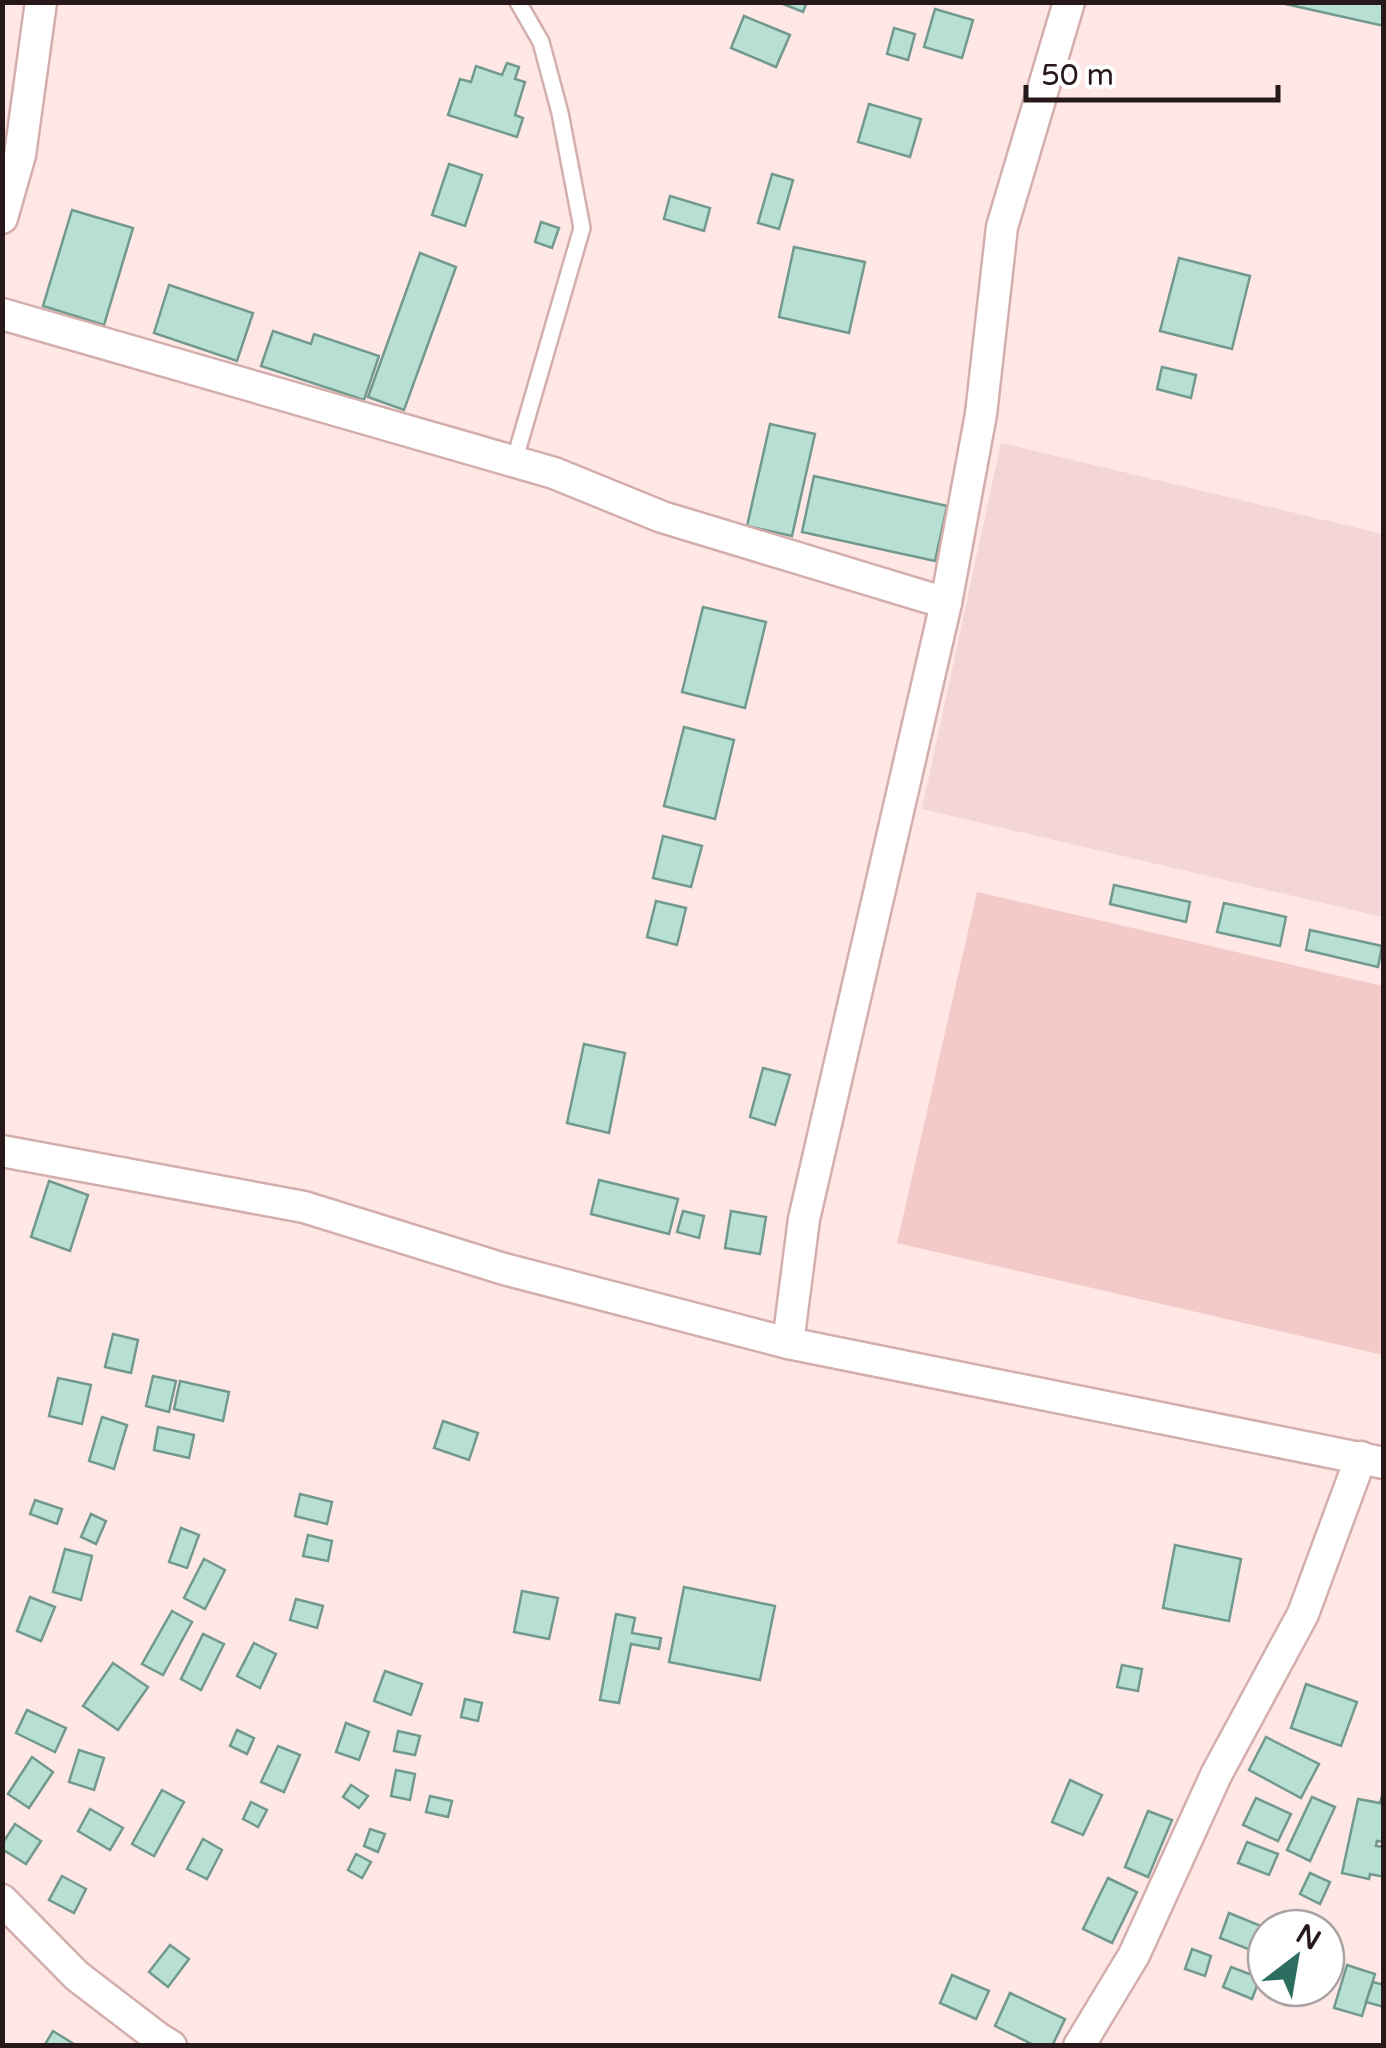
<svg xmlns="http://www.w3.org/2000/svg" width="1386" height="2048" font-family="'Varela Round',sans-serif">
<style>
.built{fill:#f3d6d5}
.garden{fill:#f4cac9}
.building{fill:#b7dfd4;stroke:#72998e;stroke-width:2.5}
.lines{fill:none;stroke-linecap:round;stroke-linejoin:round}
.lane-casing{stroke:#d4aeac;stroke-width:20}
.street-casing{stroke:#d4aeac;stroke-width:35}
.lane{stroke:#fff;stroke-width:15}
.street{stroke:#fff;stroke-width:30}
</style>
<rect width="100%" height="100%" fill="#ffe7e6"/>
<path class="built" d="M1001,443L1383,534V917L922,809Z"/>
<path class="garden" d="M977,892L1383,986V1355L897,1243Z"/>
<g class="building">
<path d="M778,2H807L803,12Z"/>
<path d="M1384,2V26L1281,3L1282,2Z"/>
<path d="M935,9L973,20L962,58L924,47Z"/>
<path d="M744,16L790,35L776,67L731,48Z"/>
<path d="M894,28L915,34L908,60L887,54Z"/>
<path d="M507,63L519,67L515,79L525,82L515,115L523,118L517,137L448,115L460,79L471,82L476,66L502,75Z"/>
<path d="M869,104L921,119L910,157L858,142Z"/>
<path d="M449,164L482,175L465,226L432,215Z"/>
<path d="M772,174L793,180L779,229L758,223Z"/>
<path d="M670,196L710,208L704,231L664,219Z"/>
<path d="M72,210L133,228L104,325L43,306Z"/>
<path d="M541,222L559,228L552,248L535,242Z"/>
<path d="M794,247L865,262L849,333L779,317Z"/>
<path d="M420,253L456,267L404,410L368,397Z"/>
<path d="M1179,258L1250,276L1232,349L1160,331Z"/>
<path d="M169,285L253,313L237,361L154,333Z"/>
<path d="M273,331L311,344L314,334L379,356L364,400L261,366Z"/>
<path d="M1162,367L1196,375L1191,398L1157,389Z"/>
<path d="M770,424L815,434L792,536L747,526Z"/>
<path d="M814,476L947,506L935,561L802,532Z"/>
<path d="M703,607L766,622L745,708L682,692Z"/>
<path d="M684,727L734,740L715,819L664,806Z"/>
<path d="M663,836L702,846L691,887L653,878Z"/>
<path d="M1114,885L1190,902L1186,922L1110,904Z"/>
<path d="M656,901L686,908L677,945L647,937Z"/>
<path d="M1224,903L1286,917L1280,946L1217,932Z"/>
<path d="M1310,930L1382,946L1378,967L1306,950Z"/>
<path d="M584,1044L625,1053L609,1133L567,1123Z"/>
<path d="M763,1068L790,1075L775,1125L750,1117Z"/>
<path d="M599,1180L678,1199L669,1234L591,1214Z"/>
<path d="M49,1181L88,1195L70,1251L31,1237Z"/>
<path d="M683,1211L704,1216L699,1238L677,1232Z"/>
<path d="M731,1211L766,1217L760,1254L725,1248Z"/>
<path d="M113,1334L138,1340L131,1373L105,1367Z"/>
<path d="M153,1376L176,1381L169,1412L146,1406Z"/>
<path d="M58,1378L91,1385L82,1424L49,1416Z"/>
<path d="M180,1381L229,1392L223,1421L174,1409Z"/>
<path d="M102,1417L127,1425L114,1469L89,1461Z"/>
<path d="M443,1421L478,1433L469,1460L434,1448Z"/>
<path d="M158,1427L194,1435L189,1458L154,1450Z"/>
<path d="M300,1494L332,1502L327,1524L295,1516Z"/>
<path d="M35,1500L62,1509L57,1524L30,1514Z"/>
<path d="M91,1514L106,1521L96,1544L81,1537Z"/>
<path d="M181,1528L199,1535L187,1568L169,1562Z"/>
<path d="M308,1535L332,1541L328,1561L303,1556Z"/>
<path d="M1175,1545L1241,1559L1229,1621L1163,1608Z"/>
<path d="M65,1549L92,1556L81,1600L53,1592Z"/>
<path d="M204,1559L225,1570L205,1609L184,1598Z"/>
<path d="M684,1587L775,1606L760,1680L669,1662Z"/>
<path d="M522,1591L558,1598L549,1639L514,1632Z"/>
<path d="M30,1597L55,1607L41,1641L17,1631Z"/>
<path d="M296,1599L323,1606L317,1628L290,1620Z"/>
<path d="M172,1611L192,1622L163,1675L142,1664Z"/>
<path d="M616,1614L635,1618L632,1633L661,1638L659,1649L631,1644L619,1703L600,1700Z"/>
<path d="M203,1634L224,1644L201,1690L181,1679Z"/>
<path d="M254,1643L276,1654L260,1688L237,1676Z"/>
<path d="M113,1663L148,1687L118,1730L83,1706Z"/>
<path d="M1122,1665L1142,1669L1138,1691L1117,1687Z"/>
<path d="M385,1671L422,1684L411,1715L374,1701Z"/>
<path d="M1306,1684L1357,1702L1341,1746L1291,1728Z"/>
<path d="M465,1699L482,1703L478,1721L461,1717Z"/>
<path d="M27,1710L66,1728L55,1752L16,1733Z"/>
<path d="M346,1723L369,1732L359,1760L336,1752Z"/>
<path d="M237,1730L254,1738L247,1754L230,1746Z"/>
<path d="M398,1731L420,1736L415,1755L394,1751Z"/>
<path d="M1266,1737L1319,1764L1301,1798L1249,1770Z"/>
<path d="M278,1746L300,1755L284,1792L261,1782Z"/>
<path d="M79,1750L104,1758L94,1790L69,1782Z"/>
<path d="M32,1757L53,1772L29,1808L8,1794Z"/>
<path d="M396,1770L415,1774L410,1800L391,1796Z"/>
<path d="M1070,1780L1102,1795L1083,1835L1052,1822Z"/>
<path d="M351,1785L368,1796L359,1808L343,1797Z"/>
<path d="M1384,1788V1842L1377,1841L1376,1846L1384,1847V1877L1370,1874L1369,1879L1342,1873L1358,1799L1380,1803Z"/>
<path d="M162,1790L184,1802L154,1856L132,1844Z"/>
<path d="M430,1796L452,1801L448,1817L426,1812Z"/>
<path d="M1312,1797L1335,1807L1310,1861L1287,1850Z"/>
<path d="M1256,1798L1291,1814L1278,1841L1243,1825Z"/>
<path d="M251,1802L267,1810L258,1827L243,1819Z"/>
<path d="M90,1809L123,1828L110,1850L78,1831Z"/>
<path d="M1148,1811L1172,1820L1148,1877L1125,1867Z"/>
<path d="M15,1824L41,1841L26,1864L2,1849V1844Z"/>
<path d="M370,1829L385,1834L378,1852L364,1846Z"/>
<path d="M203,1839L222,1850L207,1879L187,1869Z"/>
<path d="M1247,1842L1278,1854L1269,1875L1238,1863Z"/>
<path d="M356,1854L371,1862L362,1878L348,1870Z"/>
<path d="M1310,1873L1330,1882L1320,1904L1300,1894Z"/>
<path d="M62,1876L86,1889L74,1913L49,1900Z"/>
<path d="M1108,1878L1137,1892L1112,1943L1083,1929Z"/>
<path d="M1229,1913L1266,1928V1956L1220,1938Z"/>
<path d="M170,1945L189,1959L168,1987L149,1972Z"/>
<path d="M1192,1949L1211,1956L1205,1976L1185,1969Z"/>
<path d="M1347,1965L1375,1974L1362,2016L1334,2008Z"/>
<path d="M1231,1967L1260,1978L1252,1999L1223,1987Z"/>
<path d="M952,1975L989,1991L976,2019L940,2003Z"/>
<path d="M1373,1982L1384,1985V2007L1366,2002Z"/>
<path d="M1010,1993L1065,2019L1052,2046H1036L995,2026Z"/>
<path d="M53,2031L77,2046H44Z"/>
</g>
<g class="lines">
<defs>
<path id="lane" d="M514,462L582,228L560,113L541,42L518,2"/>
<g id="street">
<path d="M2,218L20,155L41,2"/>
<path d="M2,314L554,473L662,517L946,603"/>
<path d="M2,1151L304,1207L504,1269L788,1343L1384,1463"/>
<path d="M788,1343L804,1219L946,603L981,414L1002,227L1069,2"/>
<path d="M2,1900L77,1976L158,2038L171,2046"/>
<path d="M1079,2046L1134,1955L1216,1775L1303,1614L1361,1457"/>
</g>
</defs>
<use href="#lane" class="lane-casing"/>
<use href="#street" class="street-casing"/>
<use href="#lane" class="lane"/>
<use href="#street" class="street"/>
</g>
<rect width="1386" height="2048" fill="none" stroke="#271919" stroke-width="10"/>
<g transform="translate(1296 1958) rotate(31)"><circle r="48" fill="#ffffff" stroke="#a9a3a3" stroke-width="2.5"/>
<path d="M0-8L18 38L0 25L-18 38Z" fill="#2c6f61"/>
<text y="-15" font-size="28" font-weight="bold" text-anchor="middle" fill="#271919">N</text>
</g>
<path d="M1026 85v15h252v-15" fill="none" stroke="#271919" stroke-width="5"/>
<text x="1041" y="85" font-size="30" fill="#271919" stroke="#ffffff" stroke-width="8" paint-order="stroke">50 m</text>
</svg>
